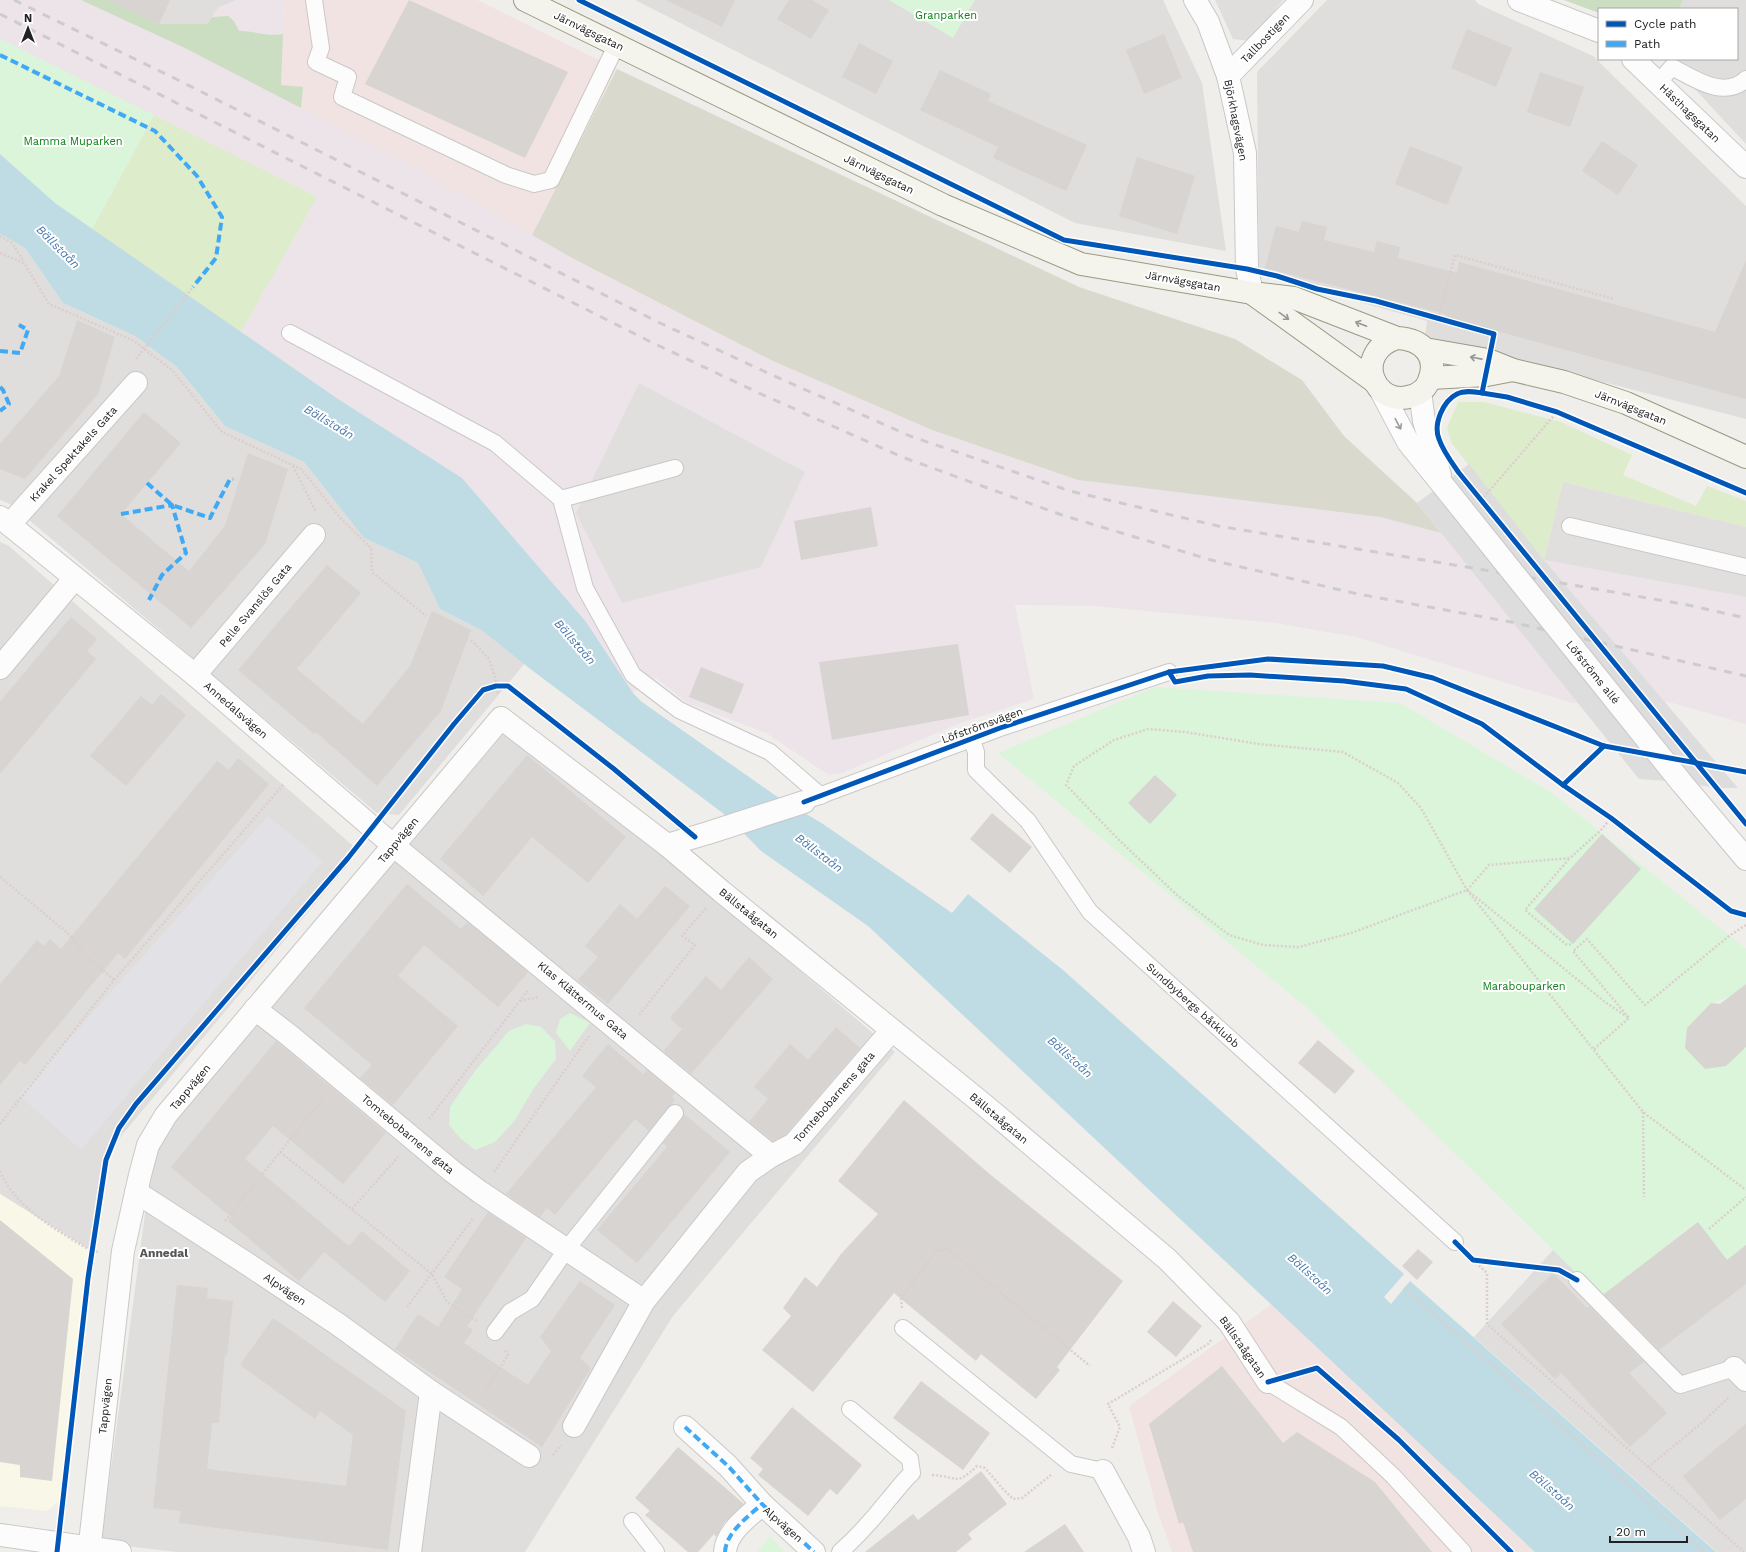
<svg xmlns="http://www.w3.org/2000/svg" width="1746" height="1552" font-family="'Work Sans',sans-serif">
<style>
.residential{fill:#dfdedc}
.commercial{fill:#f1e3e1}
.industrial{fill:#ede4e9}
.education{fill:#f8f7e8}
.construction{fill:#d9d9cd}
.grass{fill:#ddeccb}
.forest{fill:#cbdec1}
.park{fill:#daf5da}
.parking{fill:#e0dfde}
.plaza{fill:#e2e1e5}
.water{fill:#bfdbe3}
.pier{fill:#dedddd}
.building{fill:#d7d4d2}
.lines{fill:none;stroke-linecap:round;stroke-linejoin:round}
.lane-casing{stroke:#c9c8c7;stroke-width:18}
.street-casing{stroke:#c9c8c7;stroke-width:24}
.secondary-casing{stroke:#999a82;stroke-width:24}
.path{stroke:#dccecd;stroke-width:2.5;stroke-dasharray:2 2;stroke-linecap:butt}
.lane{stroke:#fdfcfc;stroke-width:16}
.street{stroke:#fdfcfc;stroke-width:22}
.secondary{stroke:#f4f4ed;stroke-width:22}
.rail{stroke:#ccc;stroke-width:3;stroke-dasharray:8 8;stroke-linecap:butt}
.street-bridge-casing{stroke:#c9c8c7;stroke-width:24;stroke-linecap:butt}
.street-bridge{stroke:#fdfcfc;stroke-width:22}
.quiet{stroke:#3fa9f5;stroke-width:4;stroke-dasharray:8 4;stroke-linecap:butt}
.cycleway-casing{stroke:#fff;stroke-width:8}
.cycleway{stroke:#0057b8;stroke-width:5}
.oneway{stroke:#969692}
.oneway2{stroke:#9a9a9a}
.labels{text-anchor:middle;stroke-width:4;stroke-linejoin:round;paint-order:stroke}
.park-label{font-size:11px;fill:#0c8416;stroke:#fff}
.street-label{font-size:11px;fill:#222;stroke:#fff}
.water-label{font-size:12px;font-style:italic;fill:#4a7aab;stroke:#fff}
.neighbourhood-label{font-size:12px;font-weight:bold;fill:#555;stroke:#fff}
</style>
<rect width="100%" height="100%" fill="#f0eeeb"/>
<g class="residential">
<path d="M81,0H237L218,8L207,24H159L155,34Z"/>
<path d="M635,0H1163L1202,83L1226,251L1075,223Z"/>
<path d="M1215,0H1283L1250,41L1233,39Z"/>
<path d="M1327,0H1475L1478,4L1593,56L1746,206V419L1425,336L1427,321L1259,274L1257,72Z"/>
<path d="M1683,0H1746V144L1667,59H1737V9H1679Z"/>
<path d="M0,234L25,248L63,303L135,336L177,367L225,426L304,462L364,538L418,563L440,609L483,631L525,663L399,815L377,813L10,504L0,500Z"/>
<path d="M0,542L9,546L359,851L112,1147L90,1250L0,1194Z"/>
<path d="M507,730L616,814L895,1052L673,1316L525,1552H176L101,1543L150,1177L156,1146L175,1117Z"/>
<path d="M1698,1222L1727,1260L1746,1245V1552H1717L1474,1337L1553,1250L1601,1297Z"/>
</g>
<g class="commercial">
<path d="M284,0H477L617,69L532,235L397,157L301,108L281,85Z"/>
<path d="M1272,1304L1535,1552H1172L1157,1510L1129,1406Z"/>
</g>
<path class="industrial" d="M0,0H81L155,34L159,24H207L218,8L237,0H284L281,85L303,87L301,108L397,157L572,258L773,361L932,430L1078,480L1380,517L1544,560L1746,597V724L1669,702L1572,703L1356,637L1275,623L1094,606L1015,605L1034,699L958,724L842,773L829,775L766,733L687,703L656,678L633,693L609,659L338,399L241,332L316,197L0,39Z"/>
<path class="education" d="M0,1194L90,1250L63,1498L47,1511L0,1506Z"/>
<path class="construction" d="M617,69L1079,287L1235,339L1302,380L1344,436L1417,503L1441,533L1380,517L1078,480L932,430L773,361L572,258L532,235Z"/>
<g class="grass">
<path d="M154,115L317,197L241,332L92,229Z"/>
<path d="M1458,402H1484L1561,422L1632,455L1623,475L1696,506L1707,486L1746,501V527L1563,482L1544,560L1452,444L1447,428Z"/>
</g>
<g class="forest">
<path d="M81,0H107L159,24H207L212,17L228,16L234,21L239,31C255,31 267,37 283,34L281,85L303,87L301,108L185,48Z"/>
<path d="M1564,0H1683L1679,9H1599V13Z"/>
</g>
<g class="park">
<path d="M889,0H975L953,38Z"/>
<path d="M0,39L154,115L92,229L55,203L0,154Z"/>
<path d="M1155,687L1400,703L1552,793L1746,949V984L1729,997L1711,1003L1687,1028L1685,1048L1705,1069L1746,1047V1245L1727,1260L1697,1222L1601,1297L1306,1007L998,753Z"/>
<path d="M570,1013L590,1023L570,1051L556,1033L560,1019Z"/>
<path d="M526,1024L541,1027L555,1041L556,1059L534,1088L515,1120L495,1142L475,1150L461,1139L449,1125L450,1107L475,1071L509,1031Z"/>
<path d="M770,1536L785,1552H757Z"/>
</g>
<g class="parking">
<path d="M639,383L805,472L761,567L622,603L576,513Z"/>
<path d="M1563,482L1746,527V597L1544,560Z"/>
</g>
<path class="plaza" d="M268,816L323,861L81,1150L19,1095Z"/>
<path class="water" d="M0,154L55,203L338,399L462,478L586,622L633,693L642,702L779,798L823,824L952,913L968,894L1063,970L1404,1274L1384,1297L1391,1304L1410,1281L1716,1552H1535L868,926L761,851L728,817L529,668L483,631L440,609L418,563L364,538L304,462L225,426L177,367L135,336L63,303L25,248L0,234Z"/>
<path class="pier" d="M1469,464L1544,560L1738,788H1716L1681,782L1639,779L1417,503Z"/>
<g class="building">
<path d="M107,0H170L159,24Z"/>
<path d="M409,0L568,72L525,158L365,84Z"/>
<path d="M666,0H735L722,27Z"/>
<path d="M789,0H812L829,10L811,39L777,19Z"/>
<path d="M1467,29L1512,48L1496,87L1451,68Z"/>
<path d="M1164,34L1182,78L1144,94L1126,50Z"/>
<path d="M859,43L893,61L876,94L842,77Z"/>
<path d="M940,70L991,94L988,101L1087,145L1066,191L993,158L998,147L920,110Z"/>
<path d="M1540,72L1584,87L1570,127L1527,112Z"/>
<path d="M1602,141L1638,165L1618,195L1582,171Z"/>
<path d="M1410,146L1463,167L1447,205L1395,184Z"/>
<path d="M1137,157L1195,176L1177,234L1119,216Z"/>
<path d="M1302,221L1327,227L1324,240L1374,252L1377,241L1400,247L1398,258L1457,273L1459,262L1715,332L1746,260V399L1445,317V314L1265,268L1276,226L1299,232Z"/>
<path d="M77,320L115,337L98,394L25,479L0,469V444L59,376Z"/>
<path d="M144,412L181,443L121,514L189,571L225,526L248,453L288,469L265,544L191,628L57,516Z"/>
<path d="M871,507L878,546L801,560L794,521Z"/>
<path d="M327,565L361,593L297,669L363,724L410,666L432,611L471,630L441,711L377,786L316,732L314,734L238,670Z"/>
<path d="M71,617L97,639L87,651L96,659L0,774V702Z"/>
<path d="M958,644L969,715L832,740L819,662Z"/>
<path d="M701,667L744,684L732,714L689,697Z"/>
<path d="M161,694L186,715L126,786L90,756L141,696L152,705Z"/>
<path d="M527,755L626,837L588,883L532,837L483,896L440,859Z"/>
<path d="M238,758L269,784L125,959L118,953L25,1065L20,1061L0,1085V984L37,940L44,946L50,939L61,949L217,761L229,770Z"/>
<path d="M1155,775L1177,795L1150,824L1128,803Z"/>
<path d="M992,813L1032,847L1010,873L970,839Z"/>
<path d="M1602,834L1641,869L1573,944L1534,909Z"/>
<path d="M407,884L461,929L467,922L528,972L498,1007L424,945L398,976L458,1026L393,1105L360,1078L372,1065L304,1008Z"/>
<path d="M665,886L690,906L608,1004L578,980L598,957L585,946L620,904L637,919Z"/>
<path d="M749,957L773,979L691,1074L663,1051L682,1029L670,1018L706,976L721,990Z"/>
<path d="M1746,984V1047L1726,1066L1705,1069L1685,1048L1687,1028L1711,1003L1720,1004Z"/>
<path d="M836,1027L860,1048L786,1134L773,1141L749,1122L768,1099L754,1087L790,1044L808,1060Z"/>
<path d="M1318,1040L1355,1071L1335,1094L1298,1063Z"/>
<path d="M276,1041L386,1133L343,1184L273,1126L245,1159L349,1246L362,1231L410,1271L385,1302L324,1252L299,1281L228,1221L231,1217L171,1167Z"/>
<path d="M608,1044L643,1074L647,1070L675,1093L672,1097L675,1100L649,1131L635,1119L555,1215L547,1208L540,1217L506,1194L596,1087L582,1076Z"/>
<path d="M904,1100L992,1176L1123,1281L1057,1367L1060,1370L1036,1399L981,1354L976,1361L894,1293L813,1392L762,1350L791,1316L783,1308L805,1277L817,1287L841,1254L878,1214L838,1181Z"/>
<path d="M684,1114L730,1152L637,1263L597,1230L667,1147L663,1143L682,1119Z"/>
<path d="M488,1212L526,1238L467,1326L473,1330L464,1343L528,1385L551,1351L540,1337L580,1281L615,1305L580,1358L591,1368L542,1447L395,1349L418,1314L438,1327L462,1289L444,1277Z"/>
<path d="M0,1220L73,1279L52,1481L20,1477V1465L0,1462Z"/>
<path d="M1698,1222L1727,1260L1746,1245V1284L1659,1350L1604,1294Z"/>
<path d="M1418,1249L1433,1262L1417,1280L1402,1266Z"/>
<path d="M1553,1273L1587,1308L1589,1306L1644,1362L1629,1373L1667,1413L1630,1447L1561,1373L1555,1379L1501,1324Z"/>
<path d="M177,1285L208,1288L207,1298L233,1301L227,1356L225,1354L219,1423H212L207,1469L346,1486L353,1435L320,1411L315,1419L240,1365L273,1318L406,1411L388,1550L179,1523L181,1511L153,1508Z"/>
<path d="M1173,1301L1202,1326L1176,1357L1147,1332Z"/>
<path d="M1222,1366L1283,1443L1297,1432L1375,1482L1432,1552H1193L1183,1522L1179,1524L1149,1424Z"/>
<path d="M921,1381L990,1433L963,1470L893,1418Z"/>
<path d="M792,1407L862,1465L837,1495L830,1489L808,1516L758,1475L763,1469L750,1458Z"/>
<path d="M1746,1424V1499L1720,1520L1683,1476Z"/>
<path d="M678,1447L744,1504L724,1523L716,1537L714,1534L698,1552H688L645,1515L650,1511L635,1498Z"/>
<path d="M981,1471L1007,1504L968,1534L972,1539L956,1552H865L913,1514L918,1520Z"/>
<path d="M1065,1524L1084,1552H1024Z"/>
</g>
<g class="lines">
<defs>
<g id="lane">
<path d="M314,0L321,48L316,62L348,77L342,97L506,175L534,184L551,180L617,44"/>
<path d="M1658,83L1672,67C1693,78 1724,100 1746,79"/>
<path d="M290,333L495,443L561,499L585,588L633,675L679,710L770,752L821,796"/>
<path d="M561,499L675,468"/>
<path d="M1570,526L1746,567"/>
<path d="M971,738L976,752V770L1028,821L1090,912L1455,1242"/>
<path d="M811,799L1000,728L1169,672"/>
<path d="M1577,1280L1680,1385L1734,1368"/>
<path d="M903,1328L1071,1464L1103,1471"/>
<path d="M495,1332L510,1312L532,1299L566,1250L675,1113"/>
<path d="M1268,1382L1341,1427L1393,1476L1463,1552"/>
<path d="M632,1521L656,1552"/>
<path d="M840,1552C858,1536 874,1518 889,1499C897,1490 903,1481 912,1473L910,1459L850,1409"/>
</g>
<g id="street">
<path d="M1195,0L1208,22L1228,76L1245,153L1247,269L1252,293"/>
<path d="M1519,0L1599,31"/>
<path d="M1633,59L1746,167"/>
<path d="M1228,76L1302,0"/>
<path d="M1380,389L1408,442L1442,484"/>
<path d="M1420,392L1424,421L1440,475"/>
<path d="M0,517L195,675L394,846L771,1156"/>
<path d="M10,524L136,383"/>
<path d="M0,668L75,578"/>
<path d="M195,675L314,535"/>
<path d="M1681,782L1746,859"/>
<path d="M667,845L708,833L804,802"/>
<path d="M255,1009L290,1036L453,1172L480,1192L644,1301L748,1172L771,1156L794,1144L892,1030"/>
<path d="M136,1192L249,1265L339,1325L431,1392L410,1552"/>
<path d="M1734,1368L1746,1380"/>
<path d="M431,1392L529,1456"/>
<path d="M574,1426L644,1301"/>
<path d="M685,1427L728,1466L762,1504"/>
<path d="M1103,1471L1139,1537L1144,1552"/>
<path d="M0,1535L120,1552"/>
<path d="M89,1552L123,1251L140,1175L148,1145L166,1115L501,718L667,845L721,891L983,1104L1167,1259L1229,1322L1268,1382"/>
<path d="M725,1552C726,1532 749,1516 762,1504L814,1552"/>
</g>
<g id="secondary">
<path d="M525,0L943,205L1081,264L1252,293L1294,298L1397,338C1423,339 1440,357 1428,383C1425,389 1419,394 1412,396C1373,409 1352,352 1397,338"/>
<path d="M1253,294L1375,382"/>
<path d="M1425,349L1488,360L1513,370L1564,382L1626,403L1746,457"/>
<path d="M1430,378L1487,375L1513,370"/>
</g>
</defs>
<use href="#lane" class="lane-casing"/>
<use href="#street" class="street-casing"/>
<use href="#secondary" class="secondary-casing"/>
<g class="path">
<path d="M0,236L12,243L24,262"/>
<path d="M0,253L24,263L49,304L134,341L173,371L222,432L301,469L341,519L371,548L372,572L426,616"/>
<path d="M1438,319L1455,255L1614,299"/>
<path d="M19,325L20,322"/>
<path d="M136,359L193,287"/>
<path d="M293,466L316,512"/>
<path d="M233,479L236,480"/>
<path d="M1484,497L1557,412"/>
<path d="M471,640L489,659L495,677L498,695"/>
<path d="M1569,859L1525,910L1567,945L1573,944"/>
<path d="M0,877L70,935L84,954L114,980"/>
<path d="M1467,890L1489,865L1570,858L1600,831L1611,818"/>
<path d="M1746,925L1729,936L1645,1005L1587,939L1573,951L1629,1018L1605,1002L1467,890L1421,808L1398,783L1343,752L1259,744L1185,732L1148,729L1114,740L1074,766L1066,785L1119,840L1177,895L1229,935L1263,945L1299,947L1351,933L1467,890L1643,1112L1746,1190"/>
<path d="M520,1001L539,997"/>
<path d="M639,1015L695,945L682,936L706,908"/>
<path d="M1594,1049L1629,1018"/>
<path d="M1643,1112L1644,1197"/>
<path d="M429,1119L529,989"/>
<path d="M0,1124L114,980L284,784"/>
<path d="M280,1152L432,1274L447,1302L477,1321"/>
<path d="M0,1171C15,1208 59,1232 92,1251L100,1252"/>
<path d="M494,1172L589,1036"/>
<path d="M352,1209L398,1157"/>
<path d="M225,1221L324,1097"/>
<path d="M1709,1229L1746,1197"/>
<path d="M1473,1260L1487,1273V1324L1744,1552"/>
<path d="M1404,1288L1704,1552"/>
<path d="M407,1307L474,1217"/>
<path d="M902,1308L901,1298L937,1250H949L1090,1366"/>
<path d="M482,1396L508,1355L505,1350"/>
<path d="M1112,1448L1120,1427L1108,1404L1208,1344L1212,1339"/>
<path d="M553,1455L561,1445"/>
<path d="M1648,1467L1703,1422L1729,1397"/>
<path d="M932,1475C958,1476 955,1487 977,1466L985,1468L1002,1488L1013,1499L1022,1498L1051,1475"/>
</g>
<use href="#lane" class="lane"/>
<use href="#street" class="street"/>
<use href="#secondary" class="secondary"/>
<g class="rail">
<path d="M14,0L178,80L660,323L770,374L910,436L1070,491L1218,526L1515,575L1688,605L1746,618"/>
<path d="M0,14L651,342L761,394L902,457L1062,515L1211,560L1358,594L1511,622L1746,676"/>
</g>
<defs>
<path id="street-bridge" d="M1442,484L1681,782"/>
</defs>
<use href="#street-bridge" class="street-bridge-casing"/>
<use href="#street-bridge" class="street-bridge"/>
<g class="quiet">
<path d="M0,55L155,131L197,176L222,217L216,258L193,287"/>
<path d="M0,351L20,353L28,330L19,325"/>
<path d="M0,387L3,390L9,404L0,411"/>
<path d="M147,483L172,505L210,518L230,479H233"/>
<path d="M121,514L172,505L186,553L162,575L149,600"/>
<path d="M685,1427L728,1466L762,1504"/>
<path d="M725,1552C726,1532 749,1516 762,1504L814,1552"/>
</g>
<defs>
<g id="cycleway">
<path d="M579,0L1064,240L1247,269L1277,276L1317,289L1376,301L1494,334L1482,393C1474,392 1465,390 1457,394C1443,401 1433,424 1439,439C1443,451 1452,463 1459,473L1746,824"/>
<path d="M1482,393L1507,397L1557,412L1746,493"/>
<path d="M1169,672L1175,682L1208,676L1250,675L1344,681L1406,689L1482,724L1563,785L1611,818L1731,911L1746,915"/>
<path d="M1563,785L1604,746"/>
<path d="M804,802L1000,728L1169,672L1268,659L1383,666L1433,678L1604,746L1746,772"/>
<path d="M1455,1242L1473,1260L1559,1270L1577,1280"/>
<path d="M1268,1382L1317,1368L1399,1440L1511,1552"/>
<path d="M57,1552L88,1278L106,1160L119,1128L136,1104L348,858L454,724L483,690L496,686H508L614,769L695,837"/>
</g>
</defs>
<use href="#cycleway" class="cycleway-casing"/>
<use href="#cycleway" class="cycleway"/>
</g>
<defs><path id="oneway-shaft" d="M-6 0H5M1.5-3L5.5 0L1.5 3" fill="none" stroke-width="1.6" stroke-linecap="round" stroke-linejoin="round"/></defs>
<g class="oneway">
<use href="#oneway-shaft" transform="translate(1284 316) rotate(36)"/>
<use href="#oneway-shaft" transform="translate(1361 324) rotate(-159)"/>
<use href="#oneway-shaft" transform="translate(1476 358) rotate(-169)"/>
</g>
<use class="oneway2" href="#oneway-shaft" transform="translate(1398 424) rotate(62)"/>
<g class="labels">
<g class="park-label">
<text x="946" y="19">Granparken</text>
<text x="73" y="145">Mamma Muparken</text>
<text x="1524" y="990">Marabouparken</text>
</g>
<g class="street-label">
<text transform="translate(589 31) rotate(26)" y="4">Järnvägsgatan</text>
<text transform="translate(1265 38) rotate(-46)" y="4">Tallbostigen</text>
<text transform="translate(1690 113) rotate(44)" y="4">Hästhagsgatan</text>
<text transform="translate(1236 120) rotate(79)" y="4">Björkhagsvägen</text>
<text transform="translate(879 174) rotate(26)" y="4">Järnvägsgatan</text>
<text transform="translate(1183 281) rotate(10)" y="4">Järnvägsgatan</text>
<text transform="translate(1631 407) rotate(22)" y="4">Järnvägsgatan</text>
<text transform="translate(73 454) rotate(-48)" y="4">Krakel Spektakels Gata</text>
<text transform="translate(255 605) rotate(-50)" y="4">Pelle Svanslös Gata</text>
<text transform="translate(1593 672) rotate(51)" y="4">Löfströms allé</text>
<text transform="translate(236 710) rotate(41)" y="4">Annedalsvägen</text>
<text transform="translate(982 725) rotate(-20)" y="4">Löfströmsvägen</text>
<text transform="translate(398 840) rotate(-50)" y="4">Tappvägen</text>
<text transform="translate(749 913) rotate(39)" y="4">Bällstaågatan</text>
<text transform="translate(583 1000) rotate(40)" y="4">Klas Klättermus Gata</text>
<text transform="translate(1193 1005) rotate(42)" y="4">Sundbybergs båtklubb</text>
<text transform="translate(190 1087) rotate(-50)" y="4">Tappvägen</text>
<text transform="translate(834 1097) rotate(-49)" y="4">Tomtebobarnens gata</text>
<text transform="translate(999 1118) rotate(40)" y="4">Bällstaågatan</text>
<text transform="translate(408 1134) rotate(40)" y="4">Tomtebobarnens gata</text>
<text transform="translate(285 1289) rotate(34)" y="4">Alpvägen</text>
<text transform="translate(1243 1347) rotate(55)" y="4">Bällstaågatan</text>
<text transform="translate(105 1406) rotate(-84)" y="4">Tappvägen</text>
<text transform="translate(783 1524) rotate(41)" y="4">Alpvägen</text>
</g>
<g class="water-label">
<text transform="translate(58 247) rotate(45)" y="4">Bällstaån</text>
<text transform="translate(329 422) rotate(31)" y="4">Bällstaån</text>
<text transform="translate(575 642) rotate(49)" y="4">Bällstaån</text>
<text transform="translate(819 853) rotate(37)" y="4">Bällstaån</text>
<text transform="translate(1070 1057) rotate(42)" y="4">Bällstaån</text>
<text transform="translate(1310 1274) rotate(42)" y="4">Bällstaån</text>
<text transform="translate(1552 1490) rotate(41)" y="4">Bällstaån</text>
</g>
<g class="neighbourhood-label">
<text x="164" y="1257">Annedal</text>
</g>
</g>
<rect x="1598" y="8" width="140" height="52" fill="#ffffff" stroke="#a7a7a7"/>
<rect x="1606" y="21" width="20" height="6" fill="#0057b8" stroke="#a7a7a7"/>
<text x="1634" y="28" font-size="12" fill="#222222">Cycle path</text>
<rect x="1606" y="41" width="20" height="6" fill="#3fa9f5" stroke="#a7a7a7"/>
<text x="1634" y="48" font-size="12" fill="#222222">Path</text>
<g transform="translate(28 28)" stroke="#ffffff" stroke-width="3" paint-order="stroke">
<path d="M0-3L7 15L0 10L-7 15Z" fill="#222222"/>
<text y="-6" font-size="11" font-weight="bold" text-anchor="middle" fill="#222222">N</text>
</g>
<path d="M1610 1536v6h77v-6" fill="none" stroke="#222222" stroke-width="2"/>
<text x="1616" y="1536" font-size="12" fill="#222222" stroke="#ffffff" stroke-width="3" paint-order="stroke">20 m</text>
</svg>
